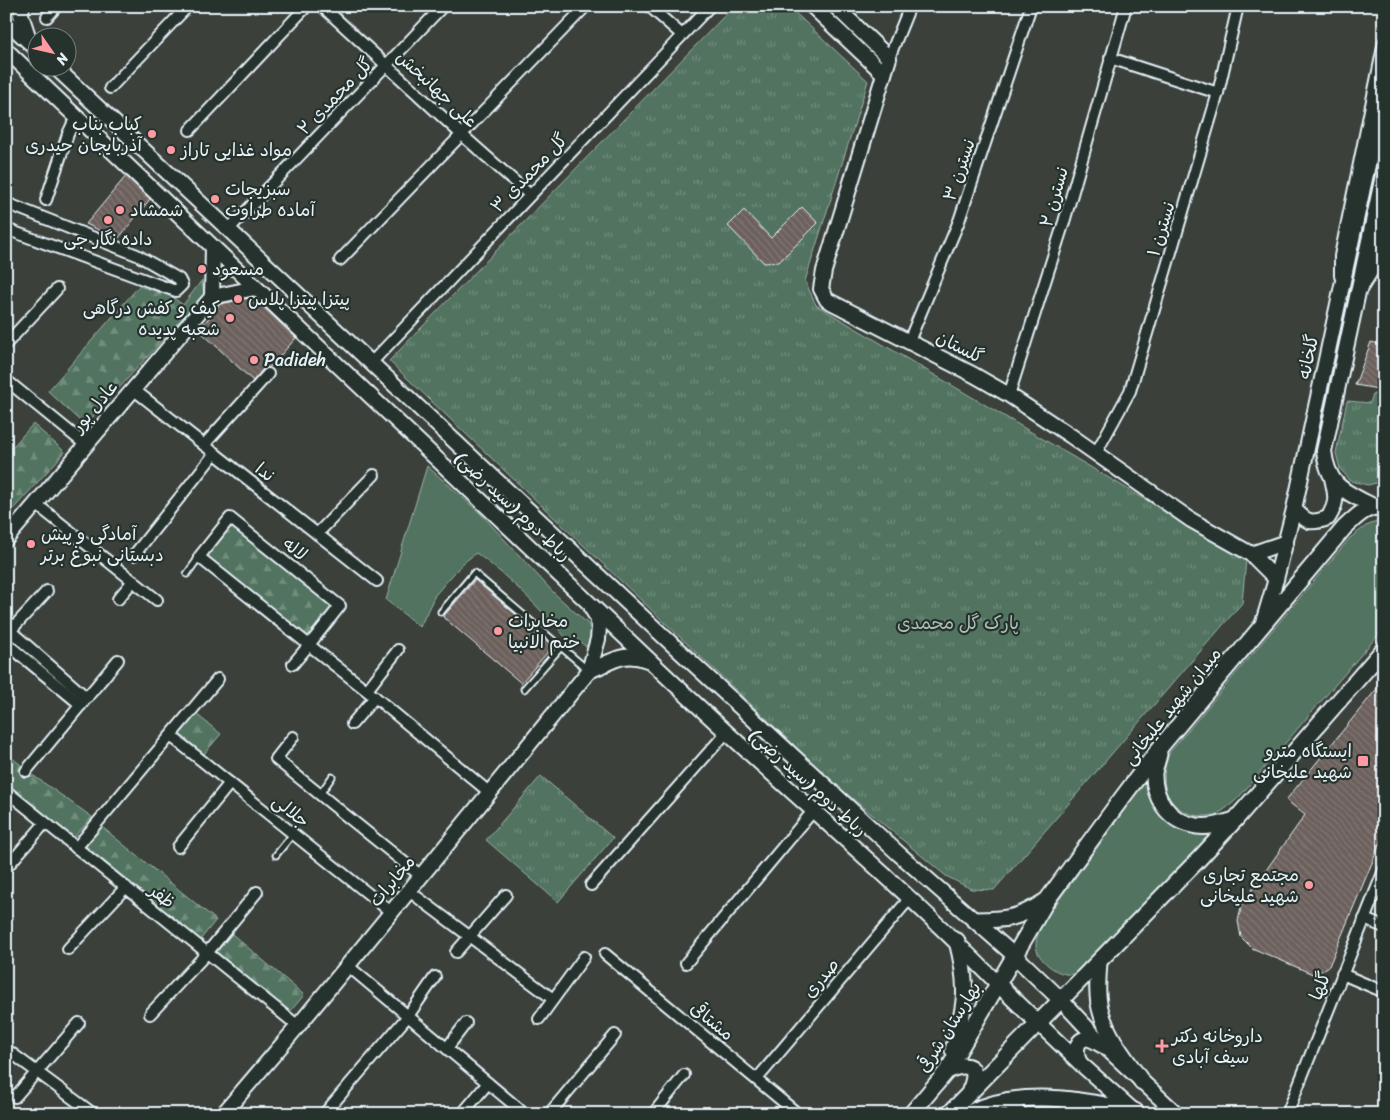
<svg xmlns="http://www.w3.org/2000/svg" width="1390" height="1120" font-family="Sriracha,'Playpen Sans Arabic',sans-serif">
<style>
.green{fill:#51735e;stroke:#9cb2ab}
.forest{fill:url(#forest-firs);stroke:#9cb2ab}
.park{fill:url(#park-tufts);stroke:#9cb2ab}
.building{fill:url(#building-back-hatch);stroke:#e8f1f8}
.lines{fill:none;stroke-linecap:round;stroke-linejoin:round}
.lane-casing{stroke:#e8f1f8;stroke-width:9}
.street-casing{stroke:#e8f1f8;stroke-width:14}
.secondary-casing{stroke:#e8f1f8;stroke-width:18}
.primary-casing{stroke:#e8f1f8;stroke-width:19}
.lane{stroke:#26332d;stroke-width:5}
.street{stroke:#26332d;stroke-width:10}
.secondary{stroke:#26332d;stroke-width:14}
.primary{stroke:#26332d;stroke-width:15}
.poi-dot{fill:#ff9aa2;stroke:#26332d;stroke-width:2}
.labels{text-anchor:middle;stroke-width:4.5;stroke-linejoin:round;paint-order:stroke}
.street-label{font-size:18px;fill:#e8f1f8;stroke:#26332d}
.poi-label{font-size:18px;fill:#e8f1f8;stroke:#26332d;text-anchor:start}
.park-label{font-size:18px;fill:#acbfba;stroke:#26332d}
</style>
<defs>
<pattern id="forest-firs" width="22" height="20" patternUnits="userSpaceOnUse" patternTransform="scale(1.25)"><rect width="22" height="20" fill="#51735e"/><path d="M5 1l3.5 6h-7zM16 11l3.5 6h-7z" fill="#728e7e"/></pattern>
<pattern id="park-tufts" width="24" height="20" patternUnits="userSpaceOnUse" patternTransform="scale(1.25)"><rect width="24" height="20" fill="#51735e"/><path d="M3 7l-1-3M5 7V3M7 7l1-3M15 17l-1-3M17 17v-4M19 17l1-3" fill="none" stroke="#728e7e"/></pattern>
<pattern id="building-back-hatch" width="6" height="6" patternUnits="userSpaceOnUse" patternTransform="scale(1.25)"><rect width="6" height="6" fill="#6c605c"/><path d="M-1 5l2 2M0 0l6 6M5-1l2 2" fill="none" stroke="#817774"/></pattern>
</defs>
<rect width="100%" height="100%" fill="#3b403b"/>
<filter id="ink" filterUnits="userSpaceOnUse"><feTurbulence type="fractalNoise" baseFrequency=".02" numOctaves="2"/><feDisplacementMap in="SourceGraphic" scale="10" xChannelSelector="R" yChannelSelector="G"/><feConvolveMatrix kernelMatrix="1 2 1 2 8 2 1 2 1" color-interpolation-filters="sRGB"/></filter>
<g filter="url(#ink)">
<g class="green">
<path d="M427,466L480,513L554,593L588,624L593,635L586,647L574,636L570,642C541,610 511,578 476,553L462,564L435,595L420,627L386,600Z"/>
<path d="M1379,521H1384V628L1239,797C1233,803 1225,810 1217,814C1197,821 1169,810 1165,787C1163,775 1165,763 1170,752L1350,538L1366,526Z"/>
<path d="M1149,776L1163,815L1214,832L1089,964C1084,968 1079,973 1073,974C1058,977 1036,959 1036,945C1036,937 1040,929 1043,922Z"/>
</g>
<g class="forest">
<path d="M202,280L204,294L91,419L81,422L48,391L139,286L171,296L183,305Z"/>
<path d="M33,424L65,452L6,517V454Z"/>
<path d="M231,525L332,606L307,637L206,556Z"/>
<path d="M196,714L221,734L204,754L180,734Z"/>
<path d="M6,753L21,765V770L26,777L34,776L92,817L74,837L6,784Z"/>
<path d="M102,827L216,920L200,940L86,846Z"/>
<path d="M232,934L304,995L289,1013L217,952Z"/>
</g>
<g class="park">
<path d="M734,6H788L868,81L805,281L816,305L1246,559L1242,603L994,890L971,889L946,876L835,784L389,361Z"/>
<path d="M1373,394L1384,395V481L1368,485L1351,481L1340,469L1336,453L1347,401L1370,403Z"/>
<path d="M541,776L613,838L558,902L486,840Z"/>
</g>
<g class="building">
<path d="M126,176L150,199L118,239L86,224Z"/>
<path d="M802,207L818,223L779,262L764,263L728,226L744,210L771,238Z"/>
<path d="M253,297L296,338L270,367L263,369L253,381L199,330L220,304Z"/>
<path d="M1371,342L1384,345V390L1355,385Z"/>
<path d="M475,580L553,646L521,683L443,617Z"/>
<path d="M1384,680V834L1329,966L1315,975L1252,948L1241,937L1238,921L1242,904L1305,815L1286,800Z"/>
</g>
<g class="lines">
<defs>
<g id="lane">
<path d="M187,574L199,557"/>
<path d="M441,612L474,573L588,670"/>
<path d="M524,689L561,647"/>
<path d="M320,794L332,777"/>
<path d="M276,855L293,834"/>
</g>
<g id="street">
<path d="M322,6L461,134L530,195"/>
<path d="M649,6L682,35"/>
<path d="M47,17L57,6"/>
<path d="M889,58L910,6"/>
<path d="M1110,58L1218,93"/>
<path d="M110,88L188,6"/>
<path d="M190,130L307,6"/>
<path d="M46,200L68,134L76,117"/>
<path d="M6,203L137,255L179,279L182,285L176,291L170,289L6,229"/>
<path d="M229,229L443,6"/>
<path d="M340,260L586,6"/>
<path d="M1340,276V256L1384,42"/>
<path d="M1361,290L1374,269L1384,224"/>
<path d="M909,341L959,221L1031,6"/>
<path d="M6,344L57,289"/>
<path d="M371,363L710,6"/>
<path d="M6,380L86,445"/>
<path d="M133,389L377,581"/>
<path d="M1009,395L1064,222L1126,6"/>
<path d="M204,445L268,374"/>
<path d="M1096,453L1130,391L1218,93L1238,6"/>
<path d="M36,504L157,600"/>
<path d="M230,518L340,606L309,645L199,557Z"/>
<path d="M317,534L374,475"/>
<path d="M134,555L215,453"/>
<path d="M118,599L133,581"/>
<path d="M6,627L87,698"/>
<path d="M10,631L47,591"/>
<path d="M6,643L81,705"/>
<path d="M293,664L309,645L375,697L490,793"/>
<path d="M367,690L398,650"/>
<path d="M352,724L375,697"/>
<path d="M171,736L391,912"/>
<path d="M293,737L276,759L421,876"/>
<path d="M26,771L118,660"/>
<path d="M6,791L298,1026"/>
<path d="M178,847L230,783"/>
<path d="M76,848L218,679"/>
<path d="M6,868L45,823"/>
<path d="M591,885L726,733"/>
<path d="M409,891L553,999"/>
<path d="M1364,919L1384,927"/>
<path d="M68,949L126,887"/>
<path d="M456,952L506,895"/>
<path d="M605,954L798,1114"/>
<path d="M686,963L813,811"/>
<path d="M347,965L525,1114"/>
<path d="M1342,974L1384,992"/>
<path d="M150,1014L207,953L257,892"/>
<path d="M539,1019L584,957"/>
<path d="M447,1048L466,1023"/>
<path d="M6,1049L91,1112"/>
<path d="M757,1079L910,898"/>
<path d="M15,1097L79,1023"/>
<path d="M324,1114L408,1016L435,977"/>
<path d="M462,1114L488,1083"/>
<path d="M549,1114L615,1035"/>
<path d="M653,1114L684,1075"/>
<path d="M1287,1114L1384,870"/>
</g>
<g id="secondary">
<path d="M22,6L21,15L30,42"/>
<path d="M812,6L884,74"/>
<path d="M835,6L889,58L824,271L821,289L827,300L974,375L1009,395L1071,436L1191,520L1251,554L1276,579"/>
<path d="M6,21L38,50"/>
<path d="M6,50C231,264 455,478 682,691C786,789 897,881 998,984"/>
<path d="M56,68L634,609L899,854L1015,956"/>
<path d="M212,297L213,247"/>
<path d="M212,297L255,288"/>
<path d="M1373,506C1344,491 1328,486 1324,451L1384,171"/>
<path d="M1294,509C1307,523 1311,524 1328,518C1338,502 1336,496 1332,478"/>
<path d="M6,539L212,297"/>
<path d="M1251,554L1286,542"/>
<path d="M1262,626L1276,579L1294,509L1384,90"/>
<path d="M589,671C610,663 623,650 647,660"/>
<path d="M1060,999L1104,1046L1177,1114"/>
<path d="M1037,1022L1082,1065L1136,1113"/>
<path d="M1080,1063C1075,1054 1075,1036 1090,1039C1093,1040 1098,1043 1101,1045"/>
<path d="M1008,1100L1019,1114"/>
<path d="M223,1114L298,1026L495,786L589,671L598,639L599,627L597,617L592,609"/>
<path d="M1065,1114L1076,1100"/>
</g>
<g id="primary">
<path d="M1159,754C1158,760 1155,766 1154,773C1153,797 1168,820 1192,825C1206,829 1222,824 1235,820"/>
<path d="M975,920C1005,920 1018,919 1044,902"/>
<path d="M1015,956L1060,999"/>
<path d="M1099,962C1098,978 1096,996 1101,1012C1108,1038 1127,1060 1142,1082"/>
<path d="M998,984L1037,1022"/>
<path d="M953,1050C966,1005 969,988 957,941"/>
<path d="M947,1071C967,1061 981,1066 970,1090"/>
<path d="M911,1114L947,1071L1047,900L1116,806L1162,745L1344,528C1357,516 1366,505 1384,507"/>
<path d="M949,1114L1198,860L1235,820L1384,649"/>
<path d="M967,1114C1019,1087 1081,1100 1135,1111"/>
</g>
</defs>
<use href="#lane" class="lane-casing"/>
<use href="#street" class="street-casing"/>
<use href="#secondary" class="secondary-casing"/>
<use href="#primary" class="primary-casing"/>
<use href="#lane" class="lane"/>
<use href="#street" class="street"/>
<use href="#secondary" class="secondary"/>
<use href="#primary" class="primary"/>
</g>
</g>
<g class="poi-dot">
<circle cx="152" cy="134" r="5"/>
<circle cx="171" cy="150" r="5"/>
<circle cx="215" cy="199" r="5"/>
<circle cx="120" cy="210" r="5"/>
<circle cx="108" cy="220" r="5"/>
<circle cx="202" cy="269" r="5"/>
<circle cx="238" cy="299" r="5"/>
<circle cx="230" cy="318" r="5"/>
<circle cx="254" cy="360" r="5"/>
<circle cx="31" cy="544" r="5"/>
<circle cx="498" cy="631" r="5"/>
<rect x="1357" y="755" width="12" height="12" rx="2.5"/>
<circle cx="1309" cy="885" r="5"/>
<path d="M1159.5 1038.5h5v5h5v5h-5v5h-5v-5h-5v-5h5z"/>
</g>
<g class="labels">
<g class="street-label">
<text transform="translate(437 89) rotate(43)" y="6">علی جهانبخش</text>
<text transform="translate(335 96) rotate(-46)" y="6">گل محمدی ۲</text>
<text transform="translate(959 170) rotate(-71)" y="6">نسترن ۳</text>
<text transform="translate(529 173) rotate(-46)" y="6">گل محمدی ۳</text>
<text transform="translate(1054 197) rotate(-74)" y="6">نسترن ۲</text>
<text transform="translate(1161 229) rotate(-73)" y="6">نسترن ۱</text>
<text transform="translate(960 347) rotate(27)" y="6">گلستان</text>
<text transform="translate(1308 357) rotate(-78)" y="6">گلخانه</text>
<text transform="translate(95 406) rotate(-50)" y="6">عادل پور</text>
<text transform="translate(265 472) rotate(38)" y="6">ندا</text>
<text transform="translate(513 506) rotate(43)" y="6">رباط دوم (سید رضی)</text>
<text transform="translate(295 549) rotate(39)" y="6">لاله</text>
<text transform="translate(1172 706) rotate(-51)" y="6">میدان شهید علیخانی</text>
<text transform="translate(808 782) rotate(42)" y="6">رباط دوم (سید رضی)</text>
<text transform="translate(291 811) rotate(39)" y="6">جلالی</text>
<text transform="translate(392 881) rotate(-50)" y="6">مخابرات</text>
<text transform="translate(162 896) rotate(39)" y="6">ظفر</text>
<text transform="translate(821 978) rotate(-50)" y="6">صدری</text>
<text transform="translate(1320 986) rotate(-68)" y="6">گلها</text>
<text transform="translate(712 1021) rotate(39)" y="6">مشتاقی</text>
<text transform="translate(949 1027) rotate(-58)" y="6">بهارستان شرقی</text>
</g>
<g class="poi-label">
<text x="142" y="130" text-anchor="end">کباب بناب<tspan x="142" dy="21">آذربایجان حیدری</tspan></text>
<text x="181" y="156">مواد غذایی تاراز</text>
<text x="225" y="195">سبزیجات<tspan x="225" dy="21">آماده طراوت</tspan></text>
<text x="130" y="216">شمشاد</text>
<text x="108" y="245" text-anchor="middle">داده نگار جی</text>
<text x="212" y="275">مسعود</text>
<text x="248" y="305">پیتزا پیتزا پلاس</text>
<text x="220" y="314" text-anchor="end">کیف و کفش درگاهی<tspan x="220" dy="21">شعبه پدیده</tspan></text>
<text x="264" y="366">Padideh</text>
<text x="41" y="540">آمادگی و پیش<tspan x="41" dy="21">دبستانی نبوغ برتر</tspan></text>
<text x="508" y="627">مخابرات<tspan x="508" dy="21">ختم الانبیا</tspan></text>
<text x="1352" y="757" text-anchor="end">ایستگاه مترو<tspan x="1352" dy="21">شهید علیخانی</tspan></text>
<text x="1299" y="881" text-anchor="end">مجتمع تجاری<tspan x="1299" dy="21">شهید علیخانی</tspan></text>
<text x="1172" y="1042">داروخانه دکتر<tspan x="1172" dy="21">سیف آبادی</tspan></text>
</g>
<g class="park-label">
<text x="958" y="629">پارک گل محمدی</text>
</g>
</g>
<rect width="1390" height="1120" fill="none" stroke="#26332d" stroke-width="25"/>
<rect x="12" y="12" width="1365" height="1095" fill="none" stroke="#e8f1f8" stroke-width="2" filter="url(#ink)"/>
<g transform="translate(52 52) rotate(124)"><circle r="24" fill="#26332d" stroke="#747f7e"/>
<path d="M0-4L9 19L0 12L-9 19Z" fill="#ff9aa2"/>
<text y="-8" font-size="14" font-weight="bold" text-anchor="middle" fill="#e8f1f8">N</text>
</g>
</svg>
